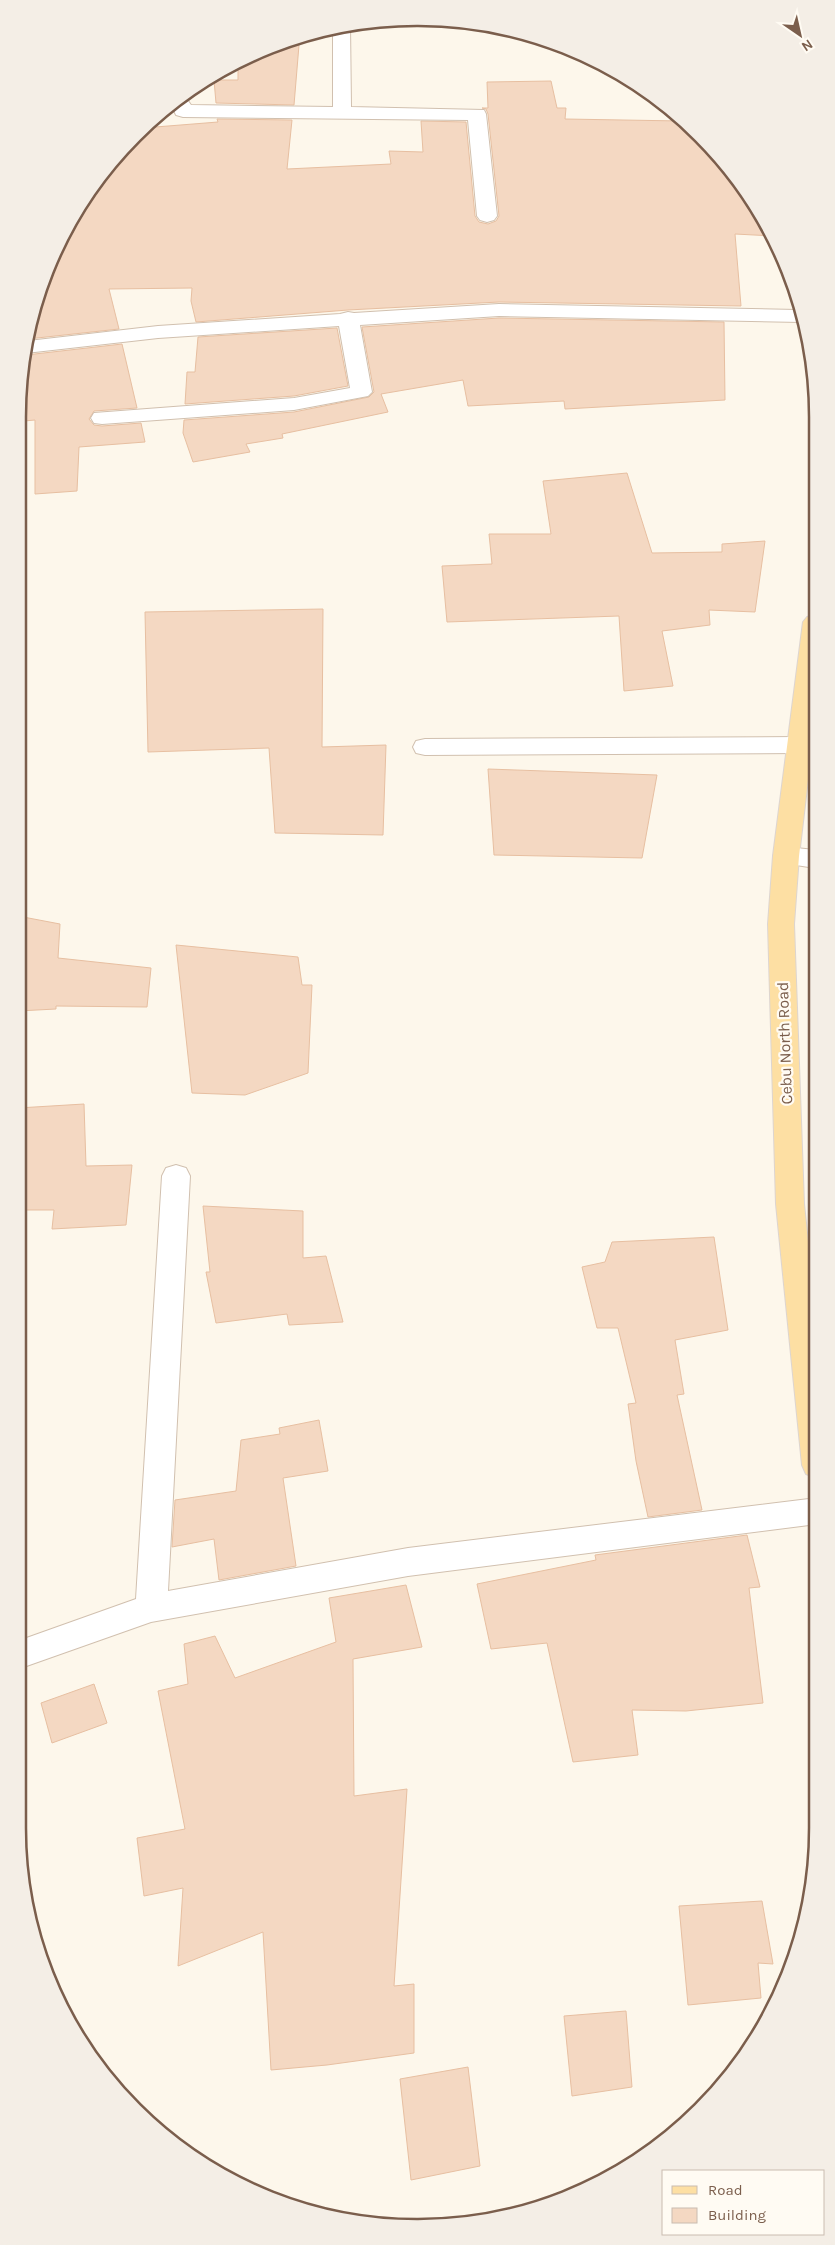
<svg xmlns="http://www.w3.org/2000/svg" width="835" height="2245" font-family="Karla,sans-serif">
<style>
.building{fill:#f4d8c2;stroke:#e7bfa1}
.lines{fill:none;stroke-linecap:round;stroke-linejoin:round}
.lane-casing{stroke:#d1c0af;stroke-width:2}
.street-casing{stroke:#d1c0af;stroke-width:2}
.primary-casing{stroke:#ddd5d0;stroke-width:2}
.lane{fill:#fff;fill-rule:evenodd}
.street{fill:#fff;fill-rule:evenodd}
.primary{fill:#fddfa3;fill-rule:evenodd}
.labels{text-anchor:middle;stroke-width:4.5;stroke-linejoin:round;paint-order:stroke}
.street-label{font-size:16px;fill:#7b5e4c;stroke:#fffbf3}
.rim{fill:none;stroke:#7b5e4c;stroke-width:2.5}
</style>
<rect width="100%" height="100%" fill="#fdf7eb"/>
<g class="building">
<path d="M275,45H299L294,105L216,103L214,80H238V62Z"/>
<path d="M551,81L557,108H566L565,119L681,121L718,154L773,236L735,234L741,306L499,302L348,310L196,322L191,301L192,288L109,289L119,329L28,339L31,314L59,240L100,174L143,128L218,122L217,119L292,120L287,169L391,164L389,151L423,152L421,121L466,122L475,216L479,222L488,224L496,221L499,216L488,114L486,109L482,108H488L487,82Z"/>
<path d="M499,318L724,322L725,400L565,409L564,401L468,406L463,380L381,394L388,412L282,434L283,438L246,444L250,452L193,462L183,433L184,420L294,412L369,397L374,392L362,327Z"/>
<path d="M337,328L348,386L294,396L185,404L187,372H195L198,337Z"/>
<path d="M122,344L137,408L94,411L89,419L94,425L102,426L141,423L145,442L79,447L77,491L35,494V420L24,421L21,397L26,355Z"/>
<path d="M627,473L652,553L722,552V544L765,541L755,612L709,610L710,625L662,631L673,686L624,691L619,616L447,622L442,566L492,564L489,534H551L543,481Z"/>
<path d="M323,609L322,747L386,745L383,835L275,833L269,748L148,752L145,612Z"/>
<path d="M488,769L657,775L642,858L494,855Z"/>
<path d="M18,916L60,924L58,958L151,968L147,1007L56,1006V1009L18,1011Z"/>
<path d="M176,945L298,957L302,985H312L308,1073L245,1095L192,1093Z"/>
<path d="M84,1104L86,1166L132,1165L126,1225L52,1229L54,1210H18V1108Z"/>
<path d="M203,1206L303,1211V1258L326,1256L343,1322L289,1325L287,1314L216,1323L206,1272H210Z"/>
<path d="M714,1237L728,1330L675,1340L684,1394L677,1395L702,1510L648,1517L636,1461L628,1404L636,1403L618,1328H597L582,1267L605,1262L612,1242Z"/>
<path d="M319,1420L328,1471L283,1478L296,1566L219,1580L214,1539L172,1547L175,1500L236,1491L241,1440L280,1434L279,1428Z"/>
<path d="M747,1535L760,1587L749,1588L763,1703L686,1711L632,1710L638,1755L573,1762L547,1643L491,1649L477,1584L596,1560L595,1555Z"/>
<path d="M406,1585L422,1647L353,1659L354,1796L407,1789L394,1986L414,1984V2053L327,2065L271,2070L263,1932L178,1966L183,1888L144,1896L137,1838L185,1829L158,1691L188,1684L184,1644L215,1636L235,1678L336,1642L329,1598Z"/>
<path d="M94,1684L107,1723L52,1743L41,1703Z"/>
<path d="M762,1901L773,1964L758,1963L761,1998L688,2005L679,1906Z"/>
<path d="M626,2011L632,2087L572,2096L564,2016Z"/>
<path d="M468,2067L480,2166L411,2180L400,2079Z"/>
</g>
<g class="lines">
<defs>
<path id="lane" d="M800,737L809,739L812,745L809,751L800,753L425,755L416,753L413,747L416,741L425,739Z"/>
<g id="street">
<path d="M350,25L351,107L484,110L486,114L497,216L494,220L487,222L480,220L477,216L468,120L183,117L176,115L171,104L184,95L191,105L333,107V28Z"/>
<path d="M499,304L797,310L801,322L499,316L360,325L372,392L368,396L294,410L102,424L94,423L91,418L94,413L294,398L350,388L339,326L158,338L26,353L28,341L158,326L340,314L348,312L354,313Z"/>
<path d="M786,847L815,850V868L777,862L773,856L777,850Z"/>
<path d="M176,1165L186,1168L190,1176L168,1591L408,1548L817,1498V1524L408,1576L151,1622L18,1669V1641L136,1599L162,1176L166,1168Z"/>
</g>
<path id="primary" d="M815,615V720L799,856L794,924L804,1204L816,1317L817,1478L806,1474L802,1465L776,1204L768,924L773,856L803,622L807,617Z"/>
</defs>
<use href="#lane" class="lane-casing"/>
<use href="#street" class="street-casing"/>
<use href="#primary" class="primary-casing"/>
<use href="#lane" class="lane"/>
<use href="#street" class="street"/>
<use href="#primary" class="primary"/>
</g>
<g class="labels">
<g class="street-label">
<text transform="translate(784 1043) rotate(-92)" y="6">Cebu North Road</text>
</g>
</g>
<path d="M0 0H835V2245H0ZM417 26H418A391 391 0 0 1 809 417V1828A391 391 0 0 1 418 2219H417A391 391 0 0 1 26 1828V417A391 391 0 0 1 417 26Z" fill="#f4eee6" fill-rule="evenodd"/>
<path class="rim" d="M417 26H418A391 391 0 0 1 809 417V1828A391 391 0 0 1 418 2219H417A391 391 0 0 1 26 1828V417A391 391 0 0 1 417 26Z"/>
<rect x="662" y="2170" width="162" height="65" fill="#fffbf3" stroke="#cabcb0"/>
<rect x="672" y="2186" width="25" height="8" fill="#fddfa3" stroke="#cabcb0"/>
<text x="708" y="2195" font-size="15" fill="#7b5e4c">Road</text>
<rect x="672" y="2208" width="25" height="15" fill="#f4d8c2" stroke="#cabcb0"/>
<text x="708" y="2220" font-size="15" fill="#7b5e4c">Building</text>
<g transform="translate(800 35) rotate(146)" stroke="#fffbf3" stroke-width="4" paint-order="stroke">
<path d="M0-4L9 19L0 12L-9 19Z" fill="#7b5e4c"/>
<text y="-8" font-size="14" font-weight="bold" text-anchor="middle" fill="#7b5e4c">N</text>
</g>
</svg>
